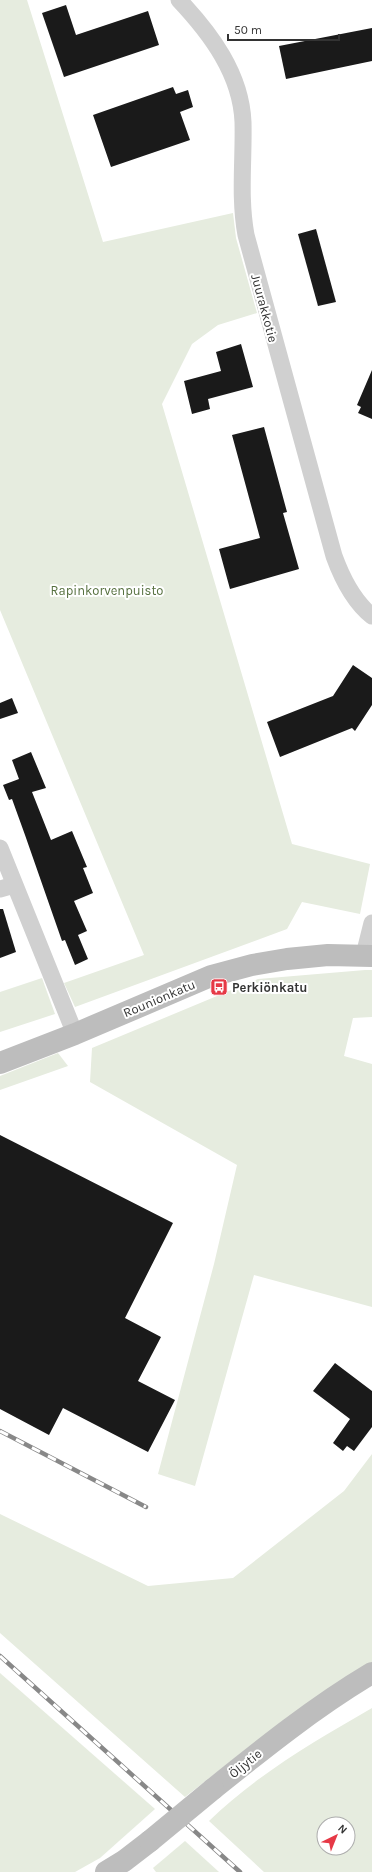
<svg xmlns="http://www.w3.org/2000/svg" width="372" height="1872" font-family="Karla,sans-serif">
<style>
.green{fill:#e6ecdf;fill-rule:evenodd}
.building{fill:#1a1a1a}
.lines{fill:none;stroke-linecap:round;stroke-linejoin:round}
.minor{stroke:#d0d0d0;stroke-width:17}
.secondary{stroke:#bdbdbd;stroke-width:22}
.rail-casing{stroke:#888;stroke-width:4.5}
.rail{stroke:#fff;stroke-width:3;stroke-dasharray:9;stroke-linecap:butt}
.secondary-bridge{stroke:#bdbdbd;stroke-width:22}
.labels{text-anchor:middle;stroke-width:4;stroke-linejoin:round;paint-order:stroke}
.street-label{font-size:13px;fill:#333;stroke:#fff}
.park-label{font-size:13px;fill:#56703f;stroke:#fff}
.poi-label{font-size:13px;font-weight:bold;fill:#333;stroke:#fff;text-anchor:start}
</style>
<rect width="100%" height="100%" fill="#fff"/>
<g class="green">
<path d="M0,0H27L103,242L233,213L236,238L257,313L218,325L192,344L162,404L292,844L370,864L360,914L302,902L287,929L75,1007L64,983L144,955L0,610Z"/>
<path d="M365,970H372V1017L353,1018L344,1056L372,1064V1307L254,1275L195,1486L158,1474L214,1264L237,1165L90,1082L92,1048L258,979Z"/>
<path d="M42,978L55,1014L0,1032V992Z"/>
<path d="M58,1053L68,1066L0,1090V1076Z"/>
<path d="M372,1454V1662L285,1719L185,1797L0,1633V1514L148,1586L233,1578L344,1491Z"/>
<path d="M0,1673L155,1809L100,1858L75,1872H0Z"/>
<path d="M372,1708V1872H264L209,1821C256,1775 315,1741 372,1708ZM324,1824H348V1848H324Z"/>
<path d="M185,1841L219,1872H156L153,1868Z"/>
</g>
<g class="building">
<path d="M66,5L76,35L148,11L159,45L64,77L42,13Z"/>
<path d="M372,28V61L286,79L279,46Z"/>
<path d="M173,87L176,94L188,90L193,107L180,112L190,140L111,167L93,115Z"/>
<path d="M316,229L336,302L318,306L298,234Z"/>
<path d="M241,344L253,387L208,399L210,409L192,414L184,381L221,371L216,352Z"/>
<path d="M372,370V419L358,413L361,407L357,405Z"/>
<path d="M264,427L287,512L283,513L299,569L230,589L219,549L260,538L232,435Z"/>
<path d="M353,665L372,678V705L355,731L352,728L280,757L267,722L333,696Z"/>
<path d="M12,698L18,713L0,719V703Z"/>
<path d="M31,752L46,788L32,792L51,840L72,831L87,867L83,868L93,893L74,901L87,931L78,935L88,959L75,965L65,940L62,941L25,835L12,799L9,800L3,785L19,779L12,760Z"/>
<path d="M0,909H3L16,952L0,958Z"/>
<path d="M0,1135L173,1223L125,1318L161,1337L138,1381L175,1400L148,1452L63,1408L49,1435L0,1409Z"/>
<path d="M335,1363L372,1391V1427L354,1451L347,1446L343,1451L333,1443L350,1419L313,1391Z"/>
</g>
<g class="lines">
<g class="minor">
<path d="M179,0C211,34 241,74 243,122C244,160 239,197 246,235L334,556C342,578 353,601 372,616"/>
<path d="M0,848L75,1034"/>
<path d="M0,889L14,885"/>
<path d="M364,955L372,923"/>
</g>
<g class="secondary">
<path d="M0,1063L75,1034L211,976L252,965L287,959L328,955L372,956"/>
<path d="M213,1789C264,1748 315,1707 372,1673"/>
<path d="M106,1872L124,1861L150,1841"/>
</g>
<defs>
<g id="rail">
<path d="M0,1431L146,1507"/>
<path d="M0,1656L240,1872"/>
</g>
</defs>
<use href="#rail" class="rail-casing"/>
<use href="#rail" class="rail"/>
<path class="secondary-bridge" d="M150,1841L213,1789"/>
</g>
<defs>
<symbol id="bus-square" viewBox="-11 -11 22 22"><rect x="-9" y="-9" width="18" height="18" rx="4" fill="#e63946" stroke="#fff"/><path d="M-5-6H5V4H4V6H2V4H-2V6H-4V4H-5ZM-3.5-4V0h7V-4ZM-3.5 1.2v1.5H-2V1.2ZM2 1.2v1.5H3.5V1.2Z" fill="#fff"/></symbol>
</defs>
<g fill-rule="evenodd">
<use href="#bus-square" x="209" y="977" width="20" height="20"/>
</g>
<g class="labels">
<g class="street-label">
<text transform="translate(265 308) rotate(75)" y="5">Juurakkotie</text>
<text transform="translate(159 998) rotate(-23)" y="5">Rounionkatu</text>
<text transform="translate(245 1763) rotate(-39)" y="5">Öljytie</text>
</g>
<g class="park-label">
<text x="107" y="595">Rapinkorvenpuisto</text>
</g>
<g class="poi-label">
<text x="232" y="992">Perkiönkatu</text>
</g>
</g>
<g transform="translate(336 1836) rotate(43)"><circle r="19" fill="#ffffff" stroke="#adadad"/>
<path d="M0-3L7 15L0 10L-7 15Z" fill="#e63946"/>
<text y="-6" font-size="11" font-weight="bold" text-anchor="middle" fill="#333333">N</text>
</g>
<path d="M228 34v6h111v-6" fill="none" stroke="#333333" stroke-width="2"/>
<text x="234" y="34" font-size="12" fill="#333333" stroke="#ffffff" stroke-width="3" paint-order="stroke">50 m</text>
</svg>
